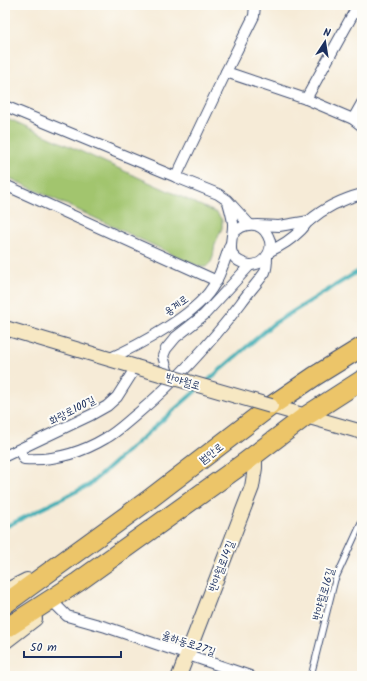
<svg xmlns="http://www.w3.org/2000/svg" width="367" height="681" font-family="Kalam,'Poor Story',sans-serif">
<style>
.green{fill:#a2c56e;stroke:#5e7a66}
.lines{fill:none;stroke-linecap:round;stroke-linejoin:round}
.stream{stroke:#39abb2;stroke-width:4}
.lane-casing{stroke:#3c4b70;stroke-width:7}
.street-casing{stroke:#3c4b70;stroke-width:12}
.secondary-casing{stroke:#3c4b70;stroke-width:16}
.highway-casing{stroke:#3c4b70;stroke-width:21}
.lane{stroke:#fff;stroke-width:5}
.street{stroke:#fff;stroke-width:10}
.secondary{stroke:#f7e8c3;stroke-width:14}
.highway{stroke:#ecc569;stroke-width:19}
.secondary-bridge-casing{stroke:#3c4b70;stroke-width:16;stroke-linecap:butt}
.secondary-bridge{stroke:#f7e8c3;stroke-width:14}
.labels{text-anchor:middle;stroke-width:4;stroke-linejoin:round;paint-order:stroke}
.street-label{font-size:11px;fill:#1b2f5e;stroke:#fdfcf7}
</style>
<rect width="100%" height="100%" fill="#fdfcf7"/>
<filter id="ink" filterUnits="userSpaceOnUse"><feTurbulence type="fractalNoise" baseFrequency=".025" numOctaves="2"/><feDisplacementMap in="SourceGraphic" scale="8" xChannelSelector="R" yChannelSelector="G"/><feConvolveMatrix kernelMatrix="1 2 1 2 8 2 1 2 1" color-interpolation-filters="sRGB"/></filter>
<filter id="wash" filterUnits="userSpaceOnUse"><feTurbulence type="fractalNoise" baseFrequency=".012" numOctaves="4" result="noise"/><feDisplacementMap in="SourceGraphic" scale="16" xChannelSelector="R" yChannelSelector="G"/><feGaussianBlur stdDeviation="0.9" result="paint"/><feColorMatrix in="noise" values="0 0 0 0 0 0 0 0 0 0 0 0 0 0 0 0 0 1.4 0 .05"/><feComposite in="paint" operator="in"/></filter>
<g filter="url(#wash)">
<rect width="100%" height="100%" fill="#f6ebd7"/>
<path class="green" d="M5,117L217,213L222,220V228L215,244L213,257L211,262L206,267H200L5,176Z"/>
<g class="lines">
<g class="stream">
<path d="M204,384L273,324L362,269"/>
<path d="M5,527L89,485L199,388"/>
</g>
</g>
</g>
<g filter="url(#ink)">
<g class="lines">
<defs>
<path id="lane" d="M311,676L335,580L362,521"/>
<g id="street">
<path d="M226,72L306,99L353,119L362,126"/>
<path d="M306,99L358,5"/>
<path d="M5,106L176,177"/>
<path d="M353,119L362,103"/>
<path d="M5,185L217,281"/>
<path d="M228,202C230,209 232,216 233,223C234,238 223,255 243,263C259,271 277,252 268,236C261,221 243,222 233,234"/>
<path d="M249,224L227,200L218,194L176,177L226,72L254,16L255,5"/>
<path d="M257,225L279,226L309,221"/>
<path d="M270,251C281,246 292,239 301,230C304,227 306,223 309,221C324,208 343,199 362,194"/>
<path d="M108,359C138,346 195,315 212,288C221,275 225,259 230,245"/>
<path d="M169,377L163,356L166,349L176,337L204,315L250,265"/>
<path d="M19,450L24,459C53,461 81,453 106,438C117,432 127,422 137,414C176,381 210,344 241,303C247,294 260,280 265,272C267,267 267,261 267,257"/>
<path d="M5,456L91,415L107,406L117,397L136,367"/>
<path d="M55,604L67,616L106,627L250,676"/>
</g>
<g id="secondary">
<path d="M5,328L136,367"/>
<path d="M271,406L362,432"/>
<path d="M5,591L27,580"/>
<path d="M5,642L35,619"/>
<path d="M179,676L252,487L255,468V454"/>
</g>
<g id="highway">
<path d="M5,604L147,501L271,406L315,376L362,347"/>
<path d="M5,629L78,582L244,463L306,416L362,380"/>
</g>
</defs>
<use href="#lane" class="lane-casing"/>
<use href="#street" class="street-casing"/>
<use href="#secondary" class="secondary-casing"/>
<use href="#highway" class="highway-casing"/>
<use href="#lane" class="lane"/>
<use href="#street" class="street"/>
<use href="#secondary" class="secondary"/>
<use href="#highway" class="highway"/>
<defs>
<path id="secondary-bridge" d="M136,367L271,406"/>
</defs>
<use href="#secondary-bridge" class="secondary-bridge-casing"/>
<use href="#secondary-bridge" class="secondary-bridge"/>
</g>
</g>
<g class="labels">
<g class="street-label">
<text transform="translate(176 305) rotate(-36)" y="4">용계로</text>
<text transform="translate(183 381) rotate(16)" y="4">반야월로</text>
<text transform="translate(72 410) rotate(-27)" y="4">화랑로100길</text>
<text transform="translate(211 453) rotate(-37)" y="4">범안로</text>
<text transform="translate(221 566) rotate(-69)" y="4">반야월로14길</text>
<text transform="translate(323 594) rotate(-74)" y="4">반야월로16길</text>
<text transform="translate(189 643) rotate(19)" y="4">율하동로27길</text>
</g>
</g>
<rect width="367" height="681" fill="none" stroke="#fdfcf7" stroke-width="20"/>
<g transform="translate(325 42) rotate(12)" stroke="#fdfcf7" stroke-width="3" paint-order="stroke">
<path d="M0-3L7 15L0 10L-7 15Z" fill="#1b2f5e"/>
<text y="-6" font-size="11" font-weight="bold" text-anchor="middle" fill="#1b2f5e">N</text>
</g>
<path d="M24 651v6h97v-6" fill="none" stroke="#1b2f5e" stroke-width="2"/>
<text x="30" y="651" font-size="12" fill="#1b2f5e" stroke="#fdfcf7" stroke-width="3" paint-order="stroke">50 m</text>
</svg>
